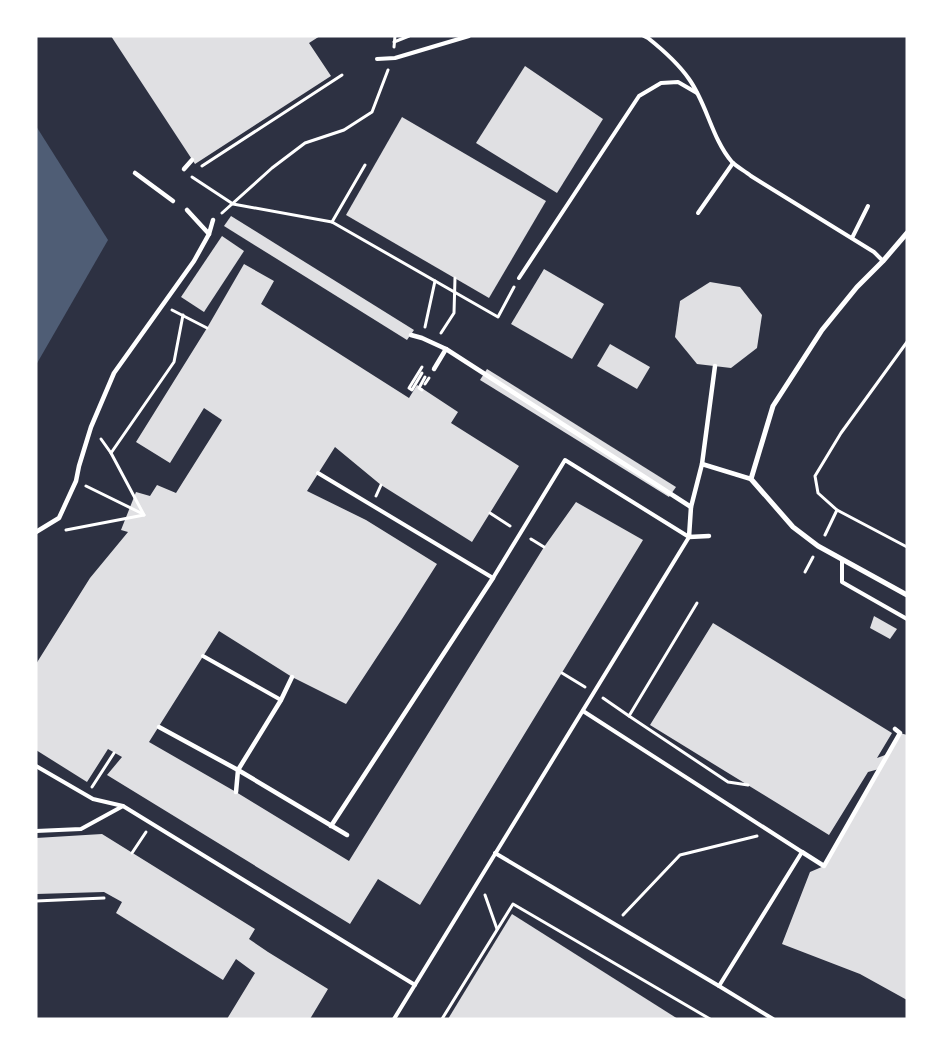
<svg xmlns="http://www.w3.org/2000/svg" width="943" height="1055" font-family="'Titillium Web',sans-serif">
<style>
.water{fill:#4f5d75}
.building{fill:#e0e0e3}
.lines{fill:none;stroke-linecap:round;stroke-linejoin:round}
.path{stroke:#fff;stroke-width:3}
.service{stroke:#fff;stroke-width:4}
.pedestrian{stroke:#fff;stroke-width:4.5}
.minor{stroke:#fff;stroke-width:5}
</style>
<rect width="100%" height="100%" fill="#2d3142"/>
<path class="water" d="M36,126L108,240L36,365Z"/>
<g class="building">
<path d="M111,36H320L309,43L331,76L195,164Z"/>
<path d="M525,66L603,119L557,193L476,143Z"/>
<path d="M402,117L546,201L489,298L346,215Z"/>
<path d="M231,216L414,330L407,340L224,226Z"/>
<path d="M222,236L244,251L204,312L181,297Z"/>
<path d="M244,264L274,281L261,304L409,398L417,385L458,412L451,423L519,466L472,542L381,485L335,447L307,491L366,520L437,564L402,619L346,704L292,677L219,631L149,742L236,792L349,861L544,547L576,502L643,540L420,905L378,879L350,924L107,775L122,757L108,749L87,782L36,750V664L90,578L128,532L121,530L136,492L150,496L157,485L176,493L222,420L204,408L170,463L136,442L207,328Z"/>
<path d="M544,269L604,304L572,359L511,324Z"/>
<path d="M710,282L740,287L762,315L757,348L731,368L697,364L675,337L680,301Z"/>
<path d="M610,344L650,367L637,389L597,366Z"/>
<path d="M487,369L676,487L669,497L480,380Z"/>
<path d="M874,616L897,629L890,639L870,628Z"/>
<path d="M713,623L892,733L877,758L888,754L900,733L907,735V1000L860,974L782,944L810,872L824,866L879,769L868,772L829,835L650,725Z"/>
<path d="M102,834L255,929L249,939L268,952L328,989L310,1019H227L255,973L236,959L223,980L116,913L122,902L104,892L36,894V838Z"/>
<path d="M512,914L678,1019H448Z"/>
</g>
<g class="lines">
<g class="path">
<path d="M394,42L409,36"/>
<path d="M394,47L395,36"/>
<path d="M365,165L332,222L498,317L514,287"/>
<path d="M202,166L342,75"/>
<path d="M192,177L233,204L332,222"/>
<path d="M222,213L272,168L305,143L344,130L372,112L388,70"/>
<path d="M172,310L207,328"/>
<path d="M425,327L435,281"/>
<path d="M441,333L454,313L455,278"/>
<path d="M907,342L841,433L815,476L818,493L837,510L907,547"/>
<path d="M422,367L409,388L412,390L422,373"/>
<path d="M425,384L429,378"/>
<path d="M422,390L419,388L425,377"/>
<path d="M101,439L111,453"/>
<path d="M86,486L143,514"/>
<path d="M376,496L381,485"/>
<path d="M490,513L510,526"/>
<path d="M144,515L111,453L174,362L183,315"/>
<path d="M66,530L144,515"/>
<path d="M825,535L837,510"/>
<path d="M531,539L544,547"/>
<path d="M805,572L813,557"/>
<path d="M562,673L585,687"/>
<path d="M603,698L629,716L697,603"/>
<path d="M629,716L728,782L748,785"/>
<path d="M92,787L114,753"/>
<path d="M132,853L146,832"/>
<path d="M485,895L497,929"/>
<path d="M36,901L104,898"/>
<path d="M623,915L680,855L757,836"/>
<path d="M442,1019L513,904L710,1019"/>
</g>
<g class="service">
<path d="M644,36L648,38C663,50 678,63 689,79C707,104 712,139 732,162C737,167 745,171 751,176L874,252L883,261"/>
<path d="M377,59L395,58L469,36"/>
<path d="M698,213L733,163"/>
<path d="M852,238L868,206"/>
<path d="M519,278L639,96L661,83L678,82L697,93"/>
<path d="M318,473L493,578L565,460L689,537L394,1019"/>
<path d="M842,560V582L907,619"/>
<path d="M203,656L281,700"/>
<path d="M583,711L802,852L719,986"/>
<path d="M36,766L93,799L123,806L415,985"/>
<path d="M36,831L81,829L123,806"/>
<path d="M495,853L719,986L773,1019"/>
</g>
<g class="pedestrian">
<path d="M184,169L192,160"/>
<path d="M135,173L173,201"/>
<path d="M187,210L209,234"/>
<path d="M411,335L422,338L446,349L691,507L702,464L751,479"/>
<path d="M434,369L446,349"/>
<path d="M702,464L715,366"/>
<path d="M691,507L689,537L709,536"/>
<path d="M36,532L59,518L76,481L79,466L91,427L114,373L194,261L209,234L213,220"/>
<path d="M159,727L238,770L347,835"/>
<path d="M236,792L238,770L281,700L292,677"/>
<path d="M331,826L493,578"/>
<path d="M802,852L824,866L900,733L895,729"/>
</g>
<path class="minor" d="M907,233L883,261L857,287L822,330L773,406L751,479L793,527L818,546L907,595"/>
</g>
<rect width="943" height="1055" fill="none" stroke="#ffffff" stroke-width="75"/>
</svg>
